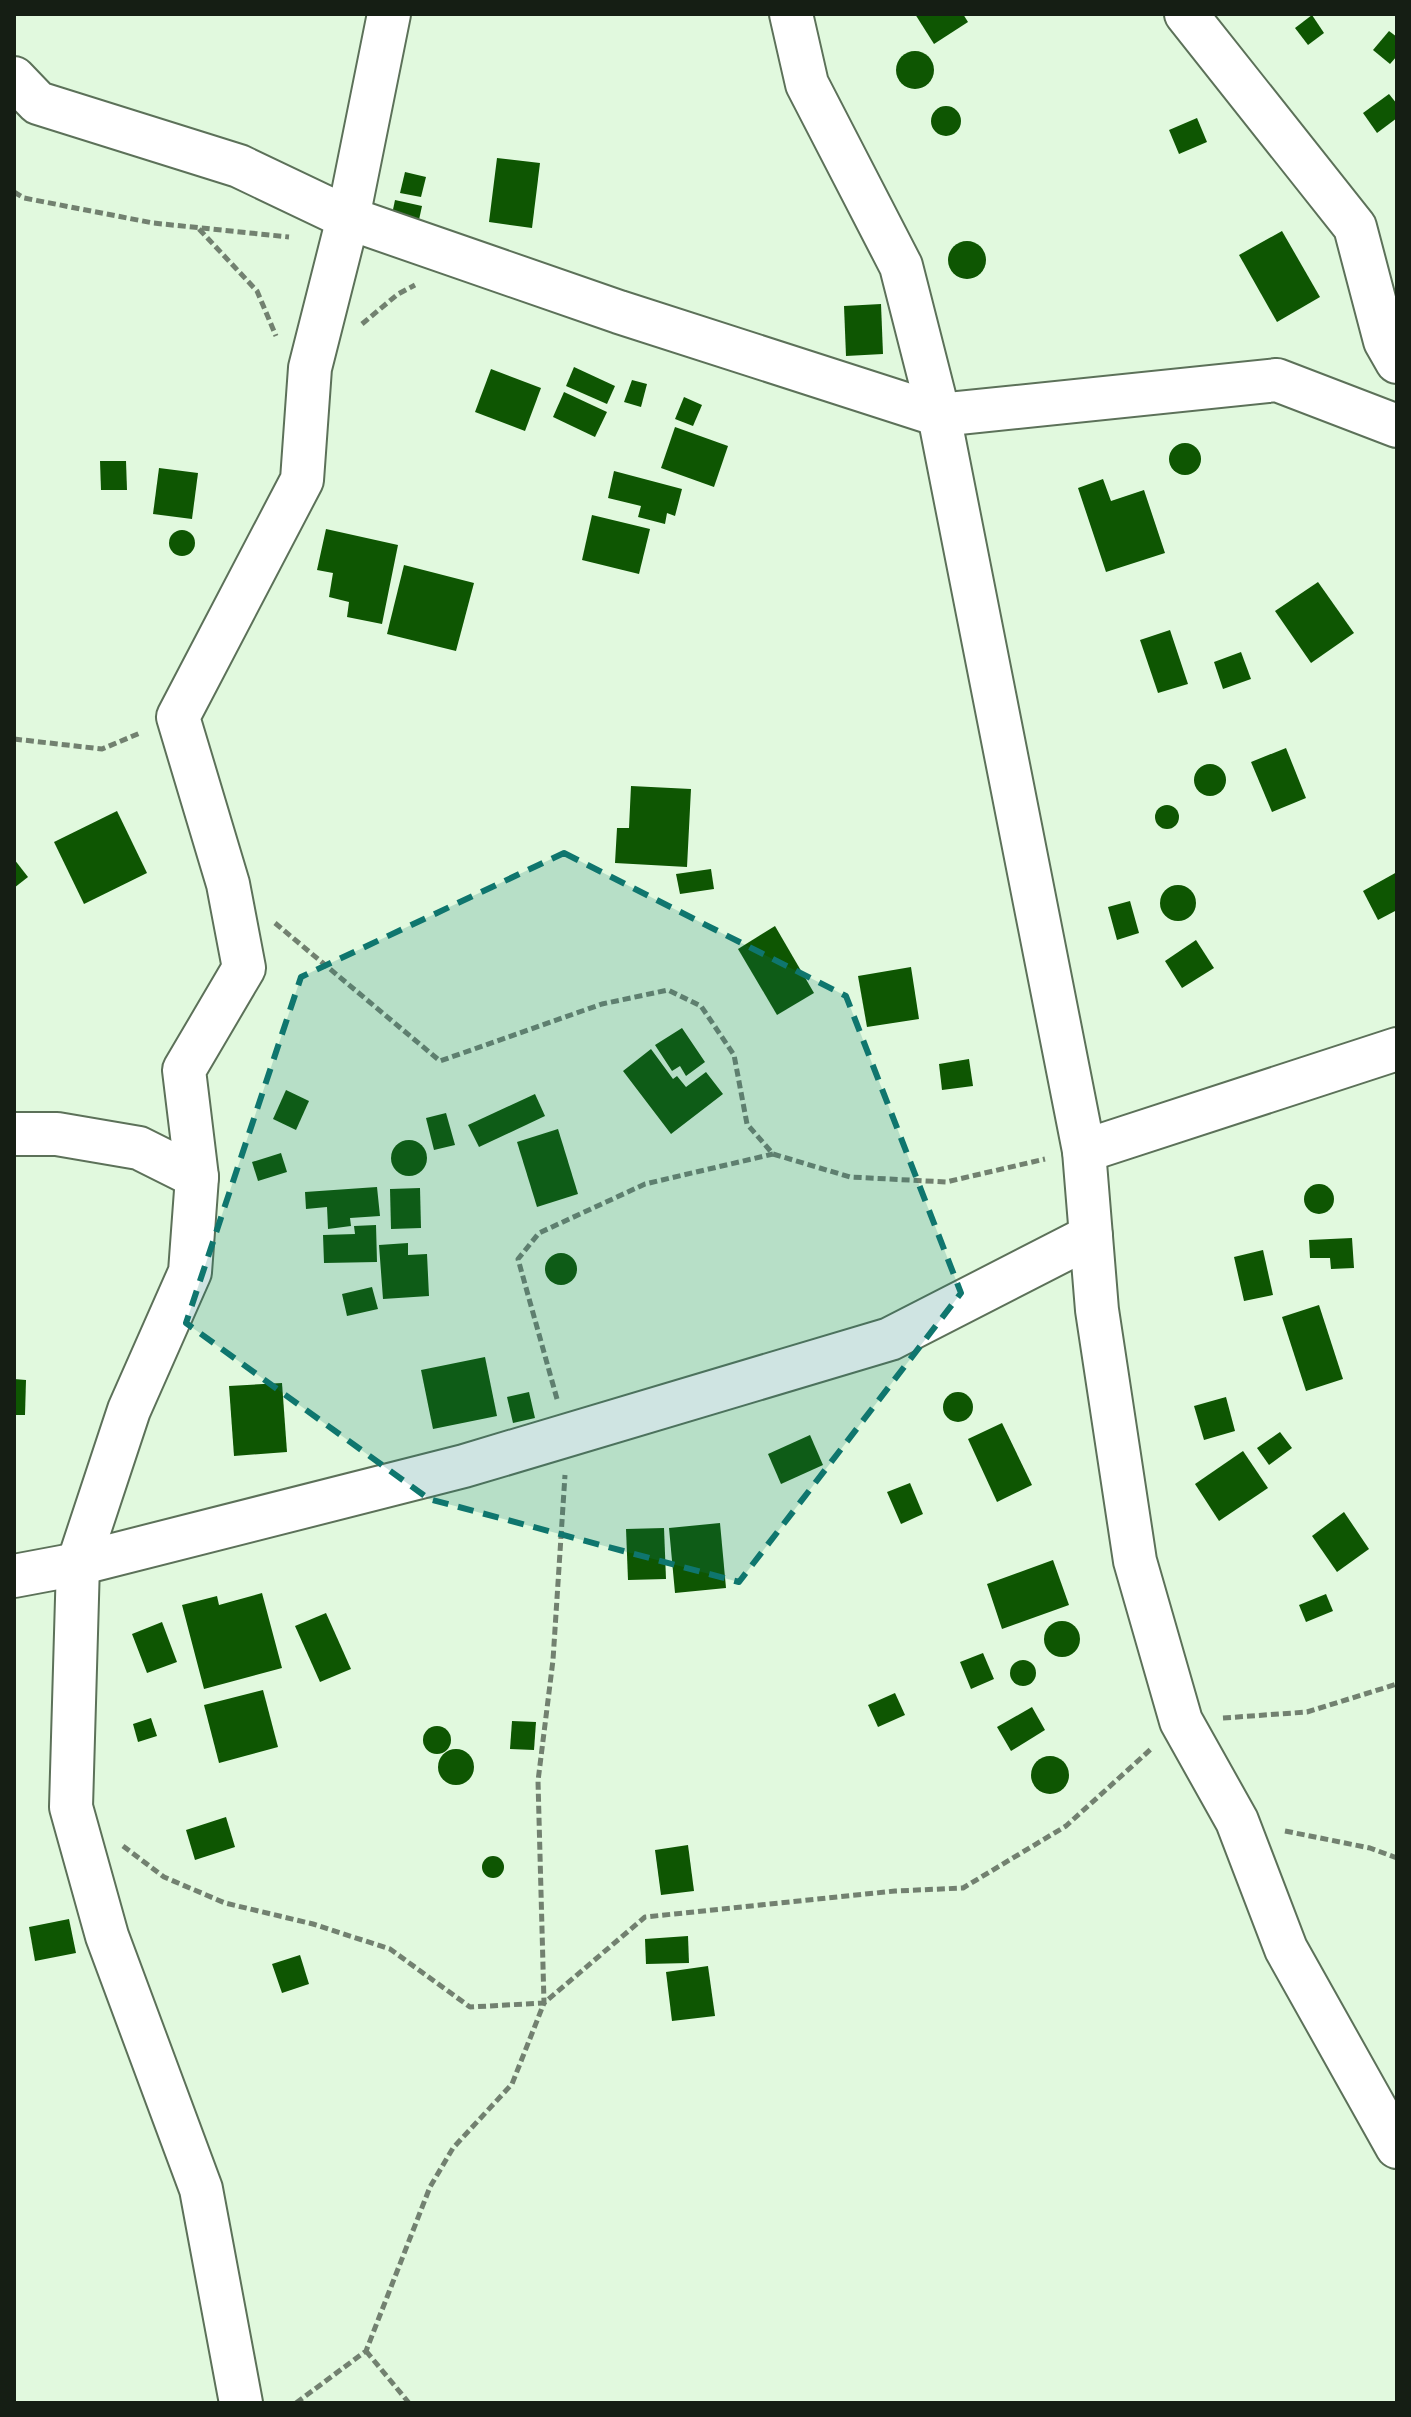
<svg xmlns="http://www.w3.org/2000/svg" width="1411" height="2417" font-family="'Space Grotesk',sans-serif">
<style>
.building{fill:#0e5602}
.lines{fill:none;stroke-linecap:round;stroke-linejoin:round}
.street-casing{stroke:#5c7159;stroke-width:46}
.path{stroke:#728170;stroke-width:5;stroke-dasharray:8 4;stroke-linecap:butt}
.street{stroke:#fff;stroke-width:42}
.marked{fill:#0f766e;fill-opacity:0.2;stroke:#0f766e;stroke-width:6;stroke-dasharray:16 10;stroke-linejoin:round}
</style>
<rect width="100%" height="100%" fill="#e1f9de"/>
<g class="building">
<path d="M915,14H963L968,22L934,44Z"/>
<path d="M1312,15L1324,33L1308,45L1295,28Z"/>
<path d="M1389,31L1397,37V56L1390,64L1373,50Z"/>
<circle cx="915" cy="70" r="19"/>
<path d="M1389,94L1397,104V118L1377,133L1363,113Z"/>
<circle cx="946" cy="121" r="15"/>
<path d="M1197,118L1207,142L1179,154L1169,130Z"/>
<path d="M497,158L540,163L532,228L489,222Z"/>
<path d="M405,172L426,177L421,197L400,193Z"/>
<path d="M395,200L422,206L417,229L390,224Z"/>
<path d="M1282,231L1320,297L1277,322L1239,255Z"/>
<circle cx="967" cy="260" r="19"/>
<path d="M881,304L883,354L846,356L844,306Z"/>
<path d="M574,367L615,386L607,404L566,386Z"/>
<path d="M491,369L541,388L525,431L475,412Z"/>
<path d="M632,380L647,384L641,407L624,402Z"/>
<path d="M564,392L607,412L595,437L553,417Z"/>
<path d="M684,397L702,405L693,426L675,419Z"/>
<path d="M675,427L728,446L714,487L661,468Z"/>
<circle cx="1185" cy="459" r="16"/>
<path d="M100,461H126L127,490H101Z"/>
<path d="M159,468L198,473L192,519L153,514Z"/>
<path d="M614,471L682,489L675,516L667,513L665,524L638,517L641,506L608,498Z"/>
<path d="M1103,479L1111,501L1144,490L1165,553L1106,572L1078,488Z"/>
<path d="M592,515L650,529L639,574L582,560Z"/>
<path d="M326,529L398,545L382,624L347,617L349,602L329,597L333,573L317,570Z"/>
<circle cx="182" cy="543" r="13"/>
<path d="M404,565L474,583L456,651L387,634Z"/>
<path d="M1318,582L1354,633L1311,663L1275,611Z"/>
<path d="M1170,630L1188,684L1158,693L1140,640Z"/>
<path d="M1241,652L1251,679L1223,689L1214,662Z"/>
<path d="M1286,748L1306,798L1272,812L1251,762Z"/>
<circle cx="1210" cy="780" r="16"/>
<path d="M631,786L691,789L687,867L615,863L617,828H629Z"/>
<circle cx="1167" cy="817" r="12"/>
<path d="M117,811L147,873L84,904L54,842Z"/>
<path d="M14,859L28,877L14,888Z"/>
<path d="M711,869L714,889L680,894L676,874Z"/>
<path d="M1397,872V910L1378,920L1363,891Z"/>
<circle cx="1178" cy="903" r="18"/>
<path d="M1130,901L1139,933L1117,940L1108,907Z"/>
<path d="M775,926L814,993L777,1015L738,949Z"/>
<path d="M1196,940L1214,968L1182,988L1165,961Z"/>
<path d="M911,967L919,1019L867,1027L858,976Z"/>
<path d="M682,1028L705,1062L686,1076L680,1066L672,1071L655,1045Z"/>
<path d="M651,1049L673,1079L677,1076L686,1087L706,1072L723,1094L671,1134L623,1071Z"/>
<path d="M969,1059L973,1086L942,1090L939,1064Z"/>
<path d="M286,1090L309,1101L296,1130L273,1119Z"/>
<path d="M535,1094L545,1116L479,1147L468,1125Z"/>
<path d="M446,1113L455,1145L434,1150L426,1118Z"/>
<path d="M558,1129L578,1194L537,1207L517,1142Z"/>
<circle cx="409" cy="1158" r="18"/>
<path d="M281,1153L287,1172L258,1181L252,1162Z"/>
<circle cx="1319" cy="1199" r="15"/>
<path d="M377,1187L380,1216L350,1218L351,1226L328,1229L327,1207L306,1209L305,1192Z"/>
<path d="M420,1188L421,1228L391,1229L390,1189Z"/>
<path d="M376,1225L377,1262L324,1263L323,1235L355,1234L354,1226Z"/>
<path d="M1352,1238L1354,1268L1331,1269L1330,1258H1310L1309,1240Z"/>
<path d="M408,1243V1255L427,1254L429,1296L383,1299L379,1245Z"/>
<path d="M1263,1250L1273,1295L1244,1301L1234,1257Z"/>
<circle cx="561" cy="1269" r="16"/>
<path d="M372,1287L378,1309L347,1316L342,1294Z"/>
<path d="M1319,1305L1343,1379L1306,1391L1282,1317Z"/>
<path d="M485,1357L497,1416L433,1429L421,1370Z"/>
<path d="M14,1379L26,1380L25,1415H14Z"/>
<path d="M282,1383L287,1452L234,1456L229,1386Z"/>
<path d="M529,1392L535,1418L513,1423L507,1397Z"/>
<circle cx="958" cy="1407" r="15"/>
<path d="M1226,1397L1235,1431L1204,1440L1194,1406Z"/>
<path d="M1002,1423L1032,1485L997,1502L968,1439Z"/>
<path d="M1280,1432L1292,1448L1269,1465L1257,1448Z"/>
<path d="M810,1435L823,1465L781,1484L768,1454Z"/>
<path d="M1243,1451L1268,1488L1219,1521L1195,1484Z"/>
<path d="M910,1483L923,1514L901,1524L887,1492Z"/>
<path d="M1344,1512L1369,1549L1337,1572L1312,1536Z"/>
<path d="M720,1523L726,1588L675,1593L669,1528Z"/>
<path d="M664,1528L666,1579L628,1580L626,1529Z"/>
<path d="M1053,1560L1069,1605L1002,1629L987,1584Z"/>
<path d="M262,1593L282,1668L204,1689L182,1605L217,1596L219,1605Z"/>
<path d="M1326,1594L1333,1611L1306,1622L1299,1605Z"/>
<path d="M326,1613L351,1669L320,1682L295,1626Z"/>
<circle cx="1062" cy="1639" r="18"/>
<path d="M162,1622L177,1662L147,1673L132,1634Z"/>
<path d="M983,1653L994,1679L971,1689L960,1662Z"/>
<circle cx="1023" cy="1673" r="13"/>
<path d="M263,1690L278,1747L219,1763L204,1705Z"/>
<path d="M895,1693L905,1715L878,1727L868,1705Z"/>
<path d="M1032,1707L1045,1730L1011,1751L997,1727Z"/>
<path d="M151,1718L157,1736L138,1742L133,1724Z"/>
<path d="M512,1721L536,1722L534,1750L510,1749Z"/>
<circle cx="437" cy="1740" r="14"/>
<circle cx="456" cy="1767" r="18"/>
<circle cx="1050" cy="1775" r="19"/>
<path d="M226,1817L235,1847L195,1860L186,1830Z"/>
<path d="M688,1845L694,1891L661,1895L655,1850Z"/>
<circle cx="493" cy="1867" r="11"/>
<path d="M69,1919L76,1953L35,1961L29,1927Z"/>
<path d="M688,1936L689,1963L646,1964L645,1939Z"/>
<path d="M300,1955L309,1984L282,1993L272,1964Z"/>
<path d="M708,1966L715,2016L672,2021L666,1972Z"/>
</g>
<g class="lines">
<defs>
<g id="street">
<path d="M791,14L807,84L901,266L939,415L1084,1151L1097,1310L1135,1561L1181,1721L1237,1821L1286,1949L1397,2147"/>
<path d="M1186,14L1355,227L1385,341L1397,362"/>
<path d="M14,78L38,103L239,166L348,218L619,312L939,415L1277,380L1397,426"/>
<path d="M14,1134H57L139,1148L197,1177"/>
<path d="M1084,1151L1397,1049"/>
<path d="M14,1576L78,1564L464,1466L890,1339L1091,1236"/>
<path d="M241,2403L201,2189L107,1936L71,1807L78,1564L129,1410L190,1272L197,1177L184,1070L244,968L228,884L178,717L302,480L310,368L348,218L389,14"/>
</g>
</defs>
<use href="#street" class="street-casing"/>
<g class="path">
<path d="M14,192L24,198L153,223L289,237"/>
<path d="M199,229L257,291L276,336"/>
<path d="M362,324L398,294L415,285"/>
<path d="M14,739L102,749L140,733"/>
<path d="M275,923L440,1061L602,1004L668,990L701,1006L734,1055L747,1124L773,1154L850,1177L946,1182L1045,1159"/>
<path d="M557,1399L518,1259L539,1233L645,1184L773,1154"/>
<path d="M1223,1718L1307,1712L1397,1684"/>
<path d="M1285,1831L1370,1848L1397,1858"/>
<path d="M123,1846L164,1877L225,1903L313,1924L390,1949L470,2007L544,2003L645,1917L895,1891L963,1888L1066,1826L1151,1749"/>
<path d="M366,2351L409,2403"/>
<path d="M296,2403L366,2351L430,2187L453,2148L512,2084L544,2003L538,1781L553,1660L565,1475"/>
</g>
<use href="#street" class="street"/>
</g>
<path class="marked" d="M564,853L846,996L961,1293L739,1582L429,1499L186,1323L301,977Z"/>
<rect width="1411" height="2417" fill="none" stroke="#151e14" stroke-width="32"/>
</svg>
